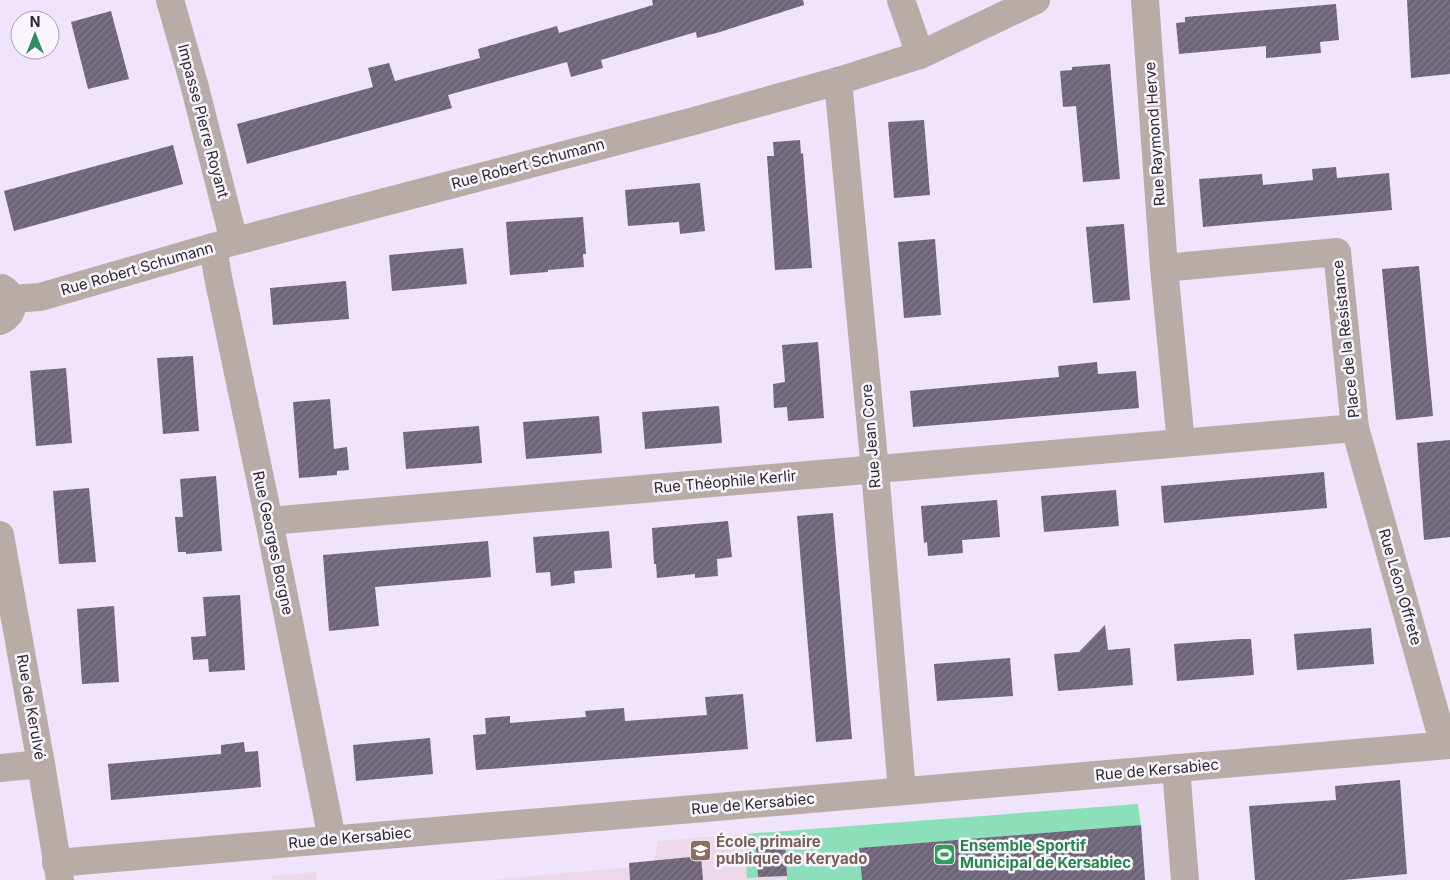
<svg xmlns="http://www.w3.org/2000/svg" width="1450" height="880" font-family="Inter,sans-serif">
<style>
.education{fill:#ebd9ea}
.grass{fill:#8ce0b9}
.building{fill:url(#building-hatch)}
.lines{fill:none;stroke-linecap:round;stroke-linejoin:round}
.minor{stroke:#b7aca6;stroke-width:28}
.labels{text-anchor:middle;stroke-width:5;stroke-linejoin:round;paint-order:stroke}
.street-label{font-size:15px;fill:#2c2830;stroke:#f9f4fe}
.education-label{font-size:15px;font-weight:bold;fill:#785e54;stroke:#f9f4fe;text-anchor:start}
.leisure-label{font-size:15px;font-weight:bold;fill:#27864d;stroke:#f9f4fe;text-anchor:start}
</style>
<defs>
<pattern id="building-hatch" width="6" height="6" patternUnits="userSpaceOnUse" patternTransform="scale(1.25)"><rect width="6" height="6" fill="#6e6478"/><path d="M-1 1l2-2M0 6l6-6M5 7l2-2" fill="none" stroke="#827a8a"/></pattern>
</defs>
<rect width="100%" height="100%" fill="#efe4fb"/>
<g class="education">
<path d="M744,834L747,878L787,876V880H489L631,867L654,861L658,841Z"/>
<path d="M316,872L317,880H273L272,876Z"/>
</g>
<path class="grass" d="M1138,804L1141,825L1145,880H787V876L747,878L744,834Z"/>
<g class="building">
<path d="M652,0H803L804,5L720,32L697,38L696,32L601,60L603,68L571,77L567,62L448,95L452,108L247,164L237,124L373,87L368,68L389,63L395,81L480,58L478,49L557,26L559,33L653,5Z"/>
<path d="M1407,0H1450V74L1411,78Z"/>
<path d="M1336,4L1339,40L1320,42L1321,53L1266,58V46L1179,54L1176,23L1185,22V17Z"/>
<path d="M111,11L129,79L88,89L71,22Z"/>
<path d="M1110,64L1120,179L1083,182L1076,106L1063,107L1060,71L1072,70V67Z"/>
<path d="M924,120L930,195L894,198L888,122Z"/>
<path d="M800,140L801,154L803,153L812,268L775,270L767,156H774L773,142Z"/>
<path d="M173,145L183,184L14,231L4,191Z"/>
<path d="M1336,167L1337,178L1389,173L1392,210L1203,227L1199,179L1262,174L1263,185L1313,180L1312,169Z"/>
<path d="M700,183L705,231L680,234L679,222L628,226L625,190Z"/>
<path d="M583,217L586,254H583L584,267L548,270V272L510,275L506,222Z"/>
<path d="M1124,224L1130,300L1093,303L1086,227Z"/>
<path d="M935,239L941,315L904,318L898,242Z"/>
<path d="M463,248L467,284L392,291L389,255Z"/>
<path d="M1419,266L1433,416L1396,420L1382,269Z"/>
<path d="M346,281L349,319L273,325L270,288Z"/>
<path d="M818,342L824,418L788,421L787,407L774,408L773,384L785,382L782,345Z"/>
<path d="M193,356L199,431L163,434L157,358Z"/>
<path d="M1097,362L1098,374L1136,371L1139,408L913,427L910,391L1059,377L1058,366Z"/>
<path d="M66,368L72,443L36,446L30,371Z"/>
<path d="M330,399L334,449L347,447L349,470L337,471V475L299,478L293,402Z"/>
<path d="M719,406L722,443L645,449L642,412Z"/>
<path d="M599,416L602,453L526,459L523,422Z"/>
<path d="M479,426L482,463L406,469L403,432Z"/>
<path d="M1450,440V537L1424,540L1417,443Z"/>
<path d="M1324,472L1327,508L1164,523L1161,486Z"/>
<path d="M216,476L222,551L186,554V552H178L175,517H183L180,479Z"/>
<path d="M89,488L96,562L59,564L53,491Z"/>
<path d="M1116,490L1119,526L1044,532L1041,496Z"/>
<path d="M997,500L1000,537L962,540L963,553L928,556L927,542L924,543L921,506Z"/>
<path d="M833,513L852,739L816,742L797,516Z"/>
<path d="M728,521L732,557L717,559L718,576L695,578V574L657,578L656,564H654L652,528Z"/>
<path d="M609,531L612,568L574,571L575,583L551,586L550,572L536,573L533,537Z"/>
<path d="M488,541L491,577L375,587L379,626L329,631L323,555Z"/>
<path d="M240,595L245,670L209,672L208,659L193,660L191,637L206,636L203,597Z"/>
<path d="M114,606L119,682L82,684L77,609Z"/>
<path d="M1105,625L1108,650L1130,648L1133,685L1058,691L1054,654L1079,652Z"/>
<path d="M1371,628L1374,664L1297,670L1294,634Z"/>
<path d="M1240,639H1251L1254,675L1177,681L1174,644Z"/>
<path d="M1010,658L1013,696L937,701L934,664Z"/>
<path d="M743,694L748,749L476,770L473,735L486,734L485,718L510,716V723L586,717L585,711L624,708L625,721L707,715L705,697Z"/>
<path d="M430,738L433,774L356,781L353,745Z"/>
<path d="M244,742L245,752L258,751L261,787L111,800L108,764L221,754V745Z"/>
<path d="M1400,780L1407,874L1343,880H1255L1249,806L1336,800L1335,786Z"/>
<path d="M1141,825L1145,880H862L859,848Z"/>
<path d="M785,845L787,876L758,877L756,847Z"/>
<path d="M701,856L703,880H630L629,863Z"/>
</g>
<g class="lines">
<g class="minor">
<path d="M170,0L194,84L234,241"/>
<path d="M901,0L920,55"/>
<path d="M1145,0L1164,268L1181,443L1355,428L1337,252L1164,268"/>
<path d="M838,81L875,470L902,791"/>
<path d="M213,247L218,277L269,521L332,839"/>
<path d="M12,299L40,297L213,247L694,121L838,81L920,55L1036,0"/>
<path d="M0,321C16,314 16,297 2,288"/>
<path d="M1355,428L1444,745"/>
<path d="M269,521L1181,443"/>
<path d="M0,535L41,764L60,880"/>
<path d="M0,768L41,764"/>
<path d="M1176,768L1185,880"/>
<path d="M56,863L1450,745"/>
</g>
</g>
<defs>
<symbol id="school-square" viewBox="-11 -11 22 22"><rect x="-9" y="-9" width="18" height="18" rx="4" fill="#8d6e63" stroke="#f9f4fe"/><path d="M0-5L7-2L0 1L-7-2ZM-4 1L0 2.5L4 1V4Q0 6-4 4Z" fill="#fff"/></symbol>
<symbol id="stadium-square" viewBox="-11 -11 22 22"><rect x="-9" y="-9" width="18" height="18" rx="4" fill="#2e9e5b" stroke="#f9f4fe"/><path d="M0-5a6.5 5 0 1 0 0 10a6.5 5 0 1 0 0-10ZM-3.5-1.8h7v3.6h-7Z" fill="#fff"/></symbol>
</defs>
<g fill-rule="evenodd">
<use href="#school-square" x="688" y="838" width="25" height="25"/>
<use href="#stadium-square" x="932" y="842" width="25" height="25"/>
</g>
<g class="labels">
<g class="street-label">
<text transform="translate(203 121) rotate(75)" y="5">Impasse Pierre Royant</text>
<text transform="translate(1155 134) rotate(-94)" y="5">Rue Raymond Herve</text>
<text transform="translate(528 164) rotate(-15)" y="5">Rue Robert Schumann</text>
<text transform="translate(137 269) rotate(-16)" y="5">Rue Robert Schumann</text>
<text transform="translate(1346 339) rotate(-96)" y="5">Place de la Résistance</text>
<text transform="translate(871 436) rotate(-95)" y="5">Rue Jean Core</text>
<text transform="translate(725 482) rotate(-5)" y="5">Rue Théophile Kerlir</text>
<text transform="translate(273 543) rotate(78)" y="5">Rue Georges Borgne</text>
<text transform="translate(1400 587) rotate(74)" y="5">Rue Léon Offrete</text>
<text transform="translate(31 707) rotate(80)" y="5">Rue de Kerulvé</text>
<text transform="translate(1157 770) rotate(-5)" y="5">Rue de Kersabiec</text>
<text transform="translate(753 804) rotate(-5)" y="5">Rue de Kersabiec</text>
<text transform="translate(350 838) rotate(-5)" y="5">Rue de Kersabiec</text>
</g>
<g class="education-label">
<text x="716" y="847">École primaire<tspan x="716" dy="17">publique de Keryado</tspan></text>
</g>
<g class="leisure-label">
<text x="960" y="851">Ensemble Sportif<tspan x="960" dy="17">Municipal de Kersabiec</tspan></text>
</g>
</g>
<g transform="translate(35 35)"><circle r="24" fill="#f9f4fe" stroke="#a7a2ac"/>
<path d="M0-4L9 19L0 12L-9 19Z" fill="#338c61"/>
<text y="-8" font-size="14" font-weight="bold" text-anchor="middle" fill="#2c2830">N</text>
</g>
</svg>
